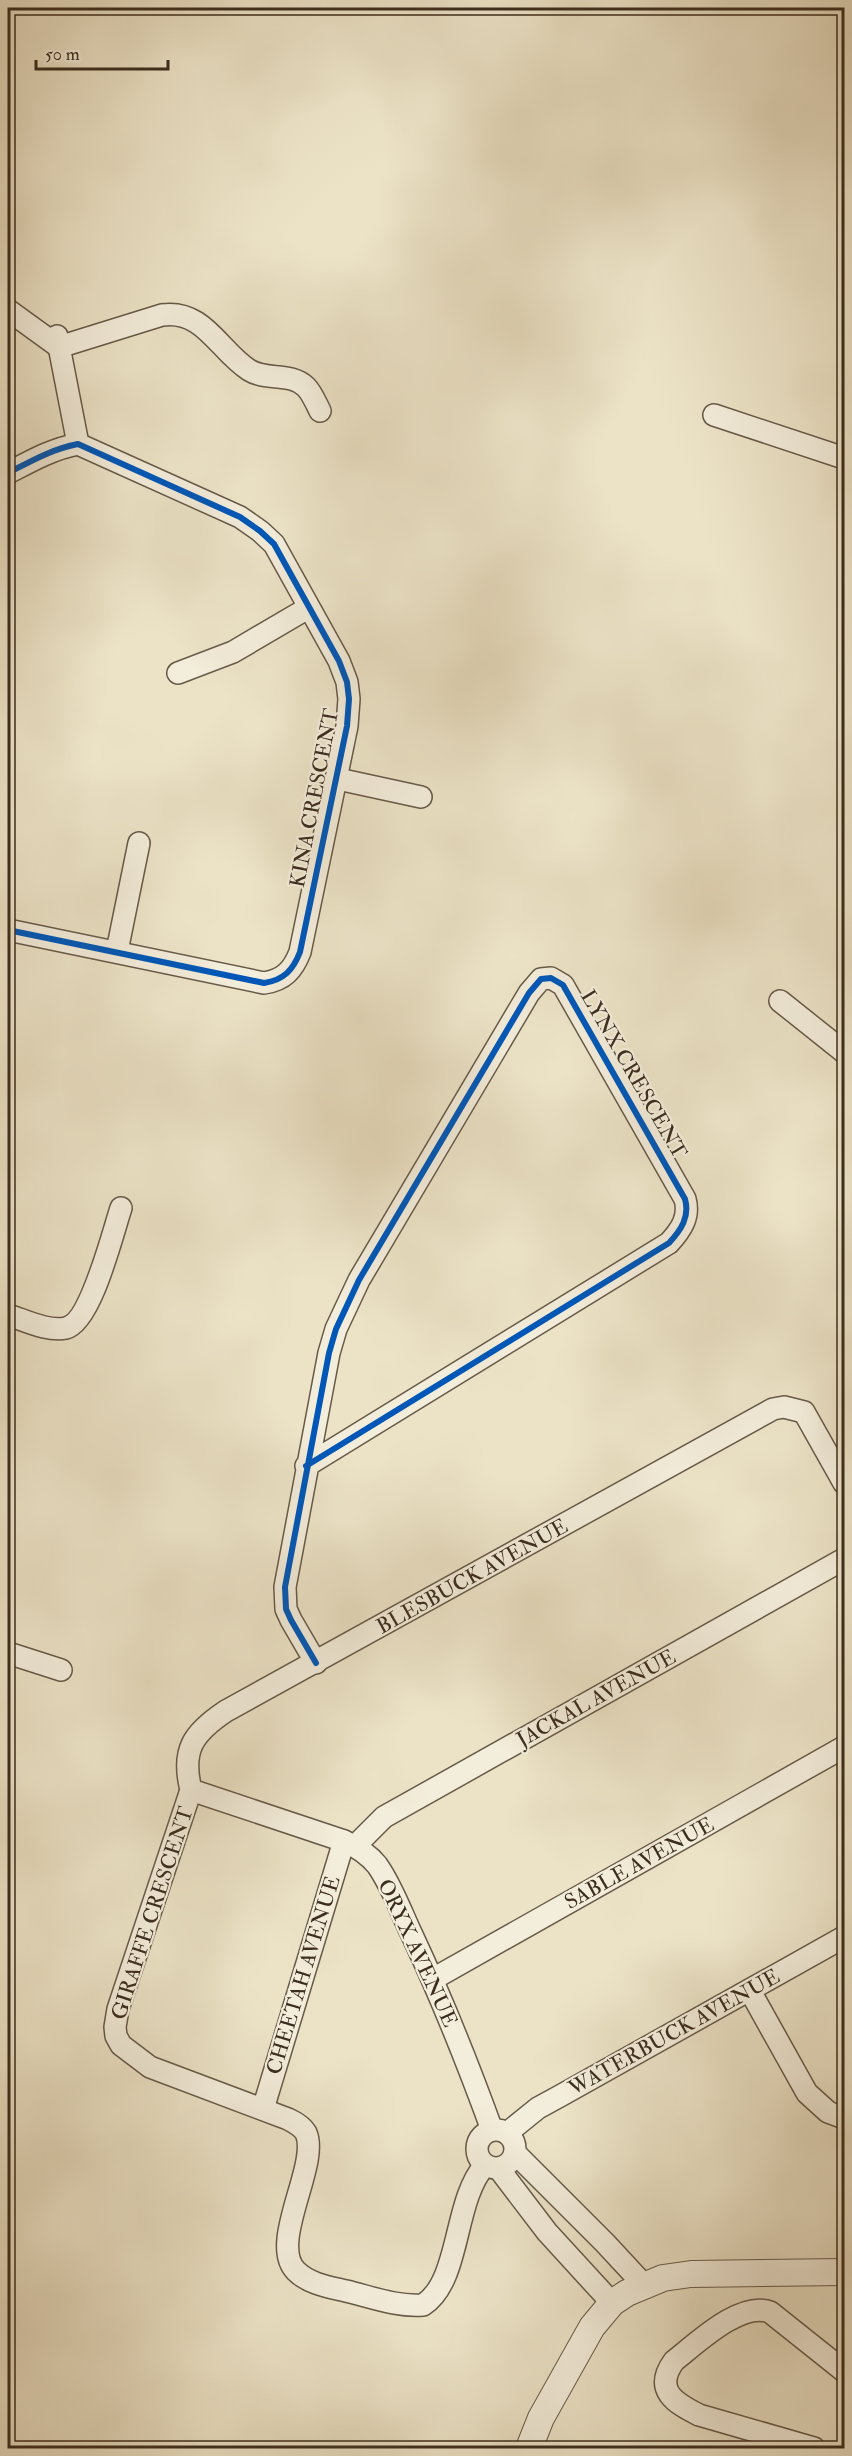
<svg xmlns="http://www.w3.org/2000/svg" width="852" height="2456" font-family="'IM FELL Double Pica',serif">
<style>
.lines{fill:none;stroke-linecap:round;stroke-linejoin:round}
.minor-casing{stroke:#675a49;stroke-width:24}
.tertiary-casing{stroke:#675a49;stroke-width:28}
.minor{stroke:#f3eddb;stroke-width:21}
.tertiary{stroke:#f3eddb;stroke-width:26}
.cycleway-casing{stroke:#f3eddb;stroke-width:10}
.cycleway{stroke:#0057b8;stroke-width:6}
.labels{text-anchor:middle;stroke-width:4.5;stroke-linejoin:round;paint-order:stroke}
.street-label{font-size:21px;fill:#3b2d1f;stroke:#f3eddb}
</style>
<rect width="100%" height="100%" fill="#ece3c7"/>
<filter id="stains"><feTurbulence type="fractalNoise" baseFrequency=".00333" numOctaves="4"/><feColorMatrix values="0 0 0 0 .2 0 0 0 0 .09 0 0 0 0 .02 0 0 0 .5 -.17"/></filter>
<radialGradient id="worn" r=".72"><stop offset=".6" stop-color="#630" stop-opacity="0"/><stop offset="1" stop-color="#630" stop-opacity=".3"/></radialGradient>
<g class="lines">
<defs>
<g id="minor">
<path d="M8,310L59,347L162,315C204,309 219,351 249,370C266,381 291,372 306,387C312,393 316,403 320,411"/>
<path d="M57,336L78,444"/>
<path d="M714,415L844,458"/>
<path d="M8,473C31,461 52,449 78,444L240,517L260,531L274,544L339,661L347,682L349,699L347,726L300,952C293,970 284,980 264,983L8,930"/>
<path d="M178,673L233,652L308,608"/>
<path d="M338,779L421,797"/>
<path d="M117,951L139,843"/>
<path d="M780,1001L844,1052"/>
<path d="M8,1315C24,1320 48,1332 66,1328C91,1322 113,1232 121,1208"/>
<path d="M306,1466L669,1243C681,1230 690,1217 685,1199L563,985L551,978L541,979L529,993L359,1280L336,1329L329,1353L285,1587L286,1609L291,1620L316,1663"/>
<path d="M8,1653L61,1670"/>
<path d="M191,1790L118,2009L115,2027L116,2036L121,2045L150,2067L288,2119C294,2122 302,2126 306,2133C320,2164 268,2243 296,2271C309,2284 329,2287 346,2291C371,2297 397,2307 423,2305C461,2281 453,2201 485,2165"/>
<path d="M191,1790C181,1750 193,1733 226,1711L773,1409L784,1407L804,1412L844,1483"/>
<path d="M191,1790L344,1841C357,1847 368,1854 377,1865C392,1886 401,1912 412,1935C442,1999 468,2064 492,2130"/>
<path d="M355,1846L384,1817L844,1559"/>
<path d="M433,1979L844,1747"/>
<path d="M750,1991L807,2093L828,2112L844,2118"/>
<path d="M263,2109L344,1841"/>
<circle cx="496" cy="2149" r="19"/>
<path d="M507,2133L538,2108L560,2096L844,1937"/>
<path d="M516,2154L605,2243L643,2284"/>
<path d="M499,2169L547,2232L612,2303"/>
<path d="M814,2448L699,2415C675,2403 653,2390 674,2361C696,2344 740,2301 770,2312L844,2371"/>
</g>
<path id="tertiary" d="M529,2448L541,2418L592,2327L612,2303L627,2293L663,2278L691,2274L844,2272"/>
</defs>
<use href="#minor" class="minor-casing"/>
<use href="#tertiary" class="tertiary-casing"/>
<use href="#minor" class="minor"/>
<use href="#tertiary" class="tertiary"/>
<defs>
<g id="cycleway">
<path d="M8,473C31,461 52,449 78,444L240,517L260,531L274,544L339,661L347,682L349,699L347,726L300,952C293,970 284,980 264,983L8,930"/>
<path d="M306,1466L669,1243C681,1230 690,1217 685,1199L563,985L551,978L541,979L529,993L359,1280L336,1329L329,1353L285,1587L286,1609L291,1620L316,1663"/>
</g>
</defs>
<use href="#cycleway" class="cycleway-casing"/>
<use href="#cycleway" class="cycleway"/>
</g>
<g class="labels">
<g class="street-label">
<text transform="translate(314 798) rotate(-79)" y="7">KINA CRESCENT</text>
<text transform="translate(634 1074) rotate(60)" y="7">LYNX CRESCENT</text>
<text transform="translate(472 1576) rotate(-29)" y="7">BLESBUCK AVENUE</text>
<text transform="translate(596 1698) rotate(-29)" y="7">JACKAL AVENUE</text>
<text transform="translate(639 1863) rotate(-29)" y="7">SABLE AVENUE</text>
<text transform="translate(152 1913) rotate(-72)" y="7">GIRAFFE CRESCENT</text>
<text transform="translate(418 1953) rotate(65)" y="7">ORYX AVENUE</text>
<text transform="translate(303 1975) rotate(-73)" y="7">CHEETAH AVENUE</text>
<text transform="translate(674 2032) rotate(-29)" y="7">WATERBUCK AVENUE</text>
</g>
</g>
<rect width="852" height="2456" fill="none" stroke="#ece3c7" stroke-width="30"/>
<rect x="9" y="9" width="834" height="2438" fill="none" stroke="#3b2d1f" stroke-width="3"/>
<rect x="15" y="15" width="822" height="2426" fill="none" stroke="#3b2d1f" stroke-width="1.5"/>
<path d="M36 60v9h132v-9" fill="none" stroke="#3b2d1f" stroke-width="3"/>
<text x="45" y="60" font-size="18" fill="#3b2d1f" stroke="#f3eddb" stroke-width="4.5" paint-order="stroke">50 m</text>
<rect width="100%" height="100%" filter="url(#stains)"/>
<rect width="100%" height="100%" fill="url(#worn)"/>
</svg>
